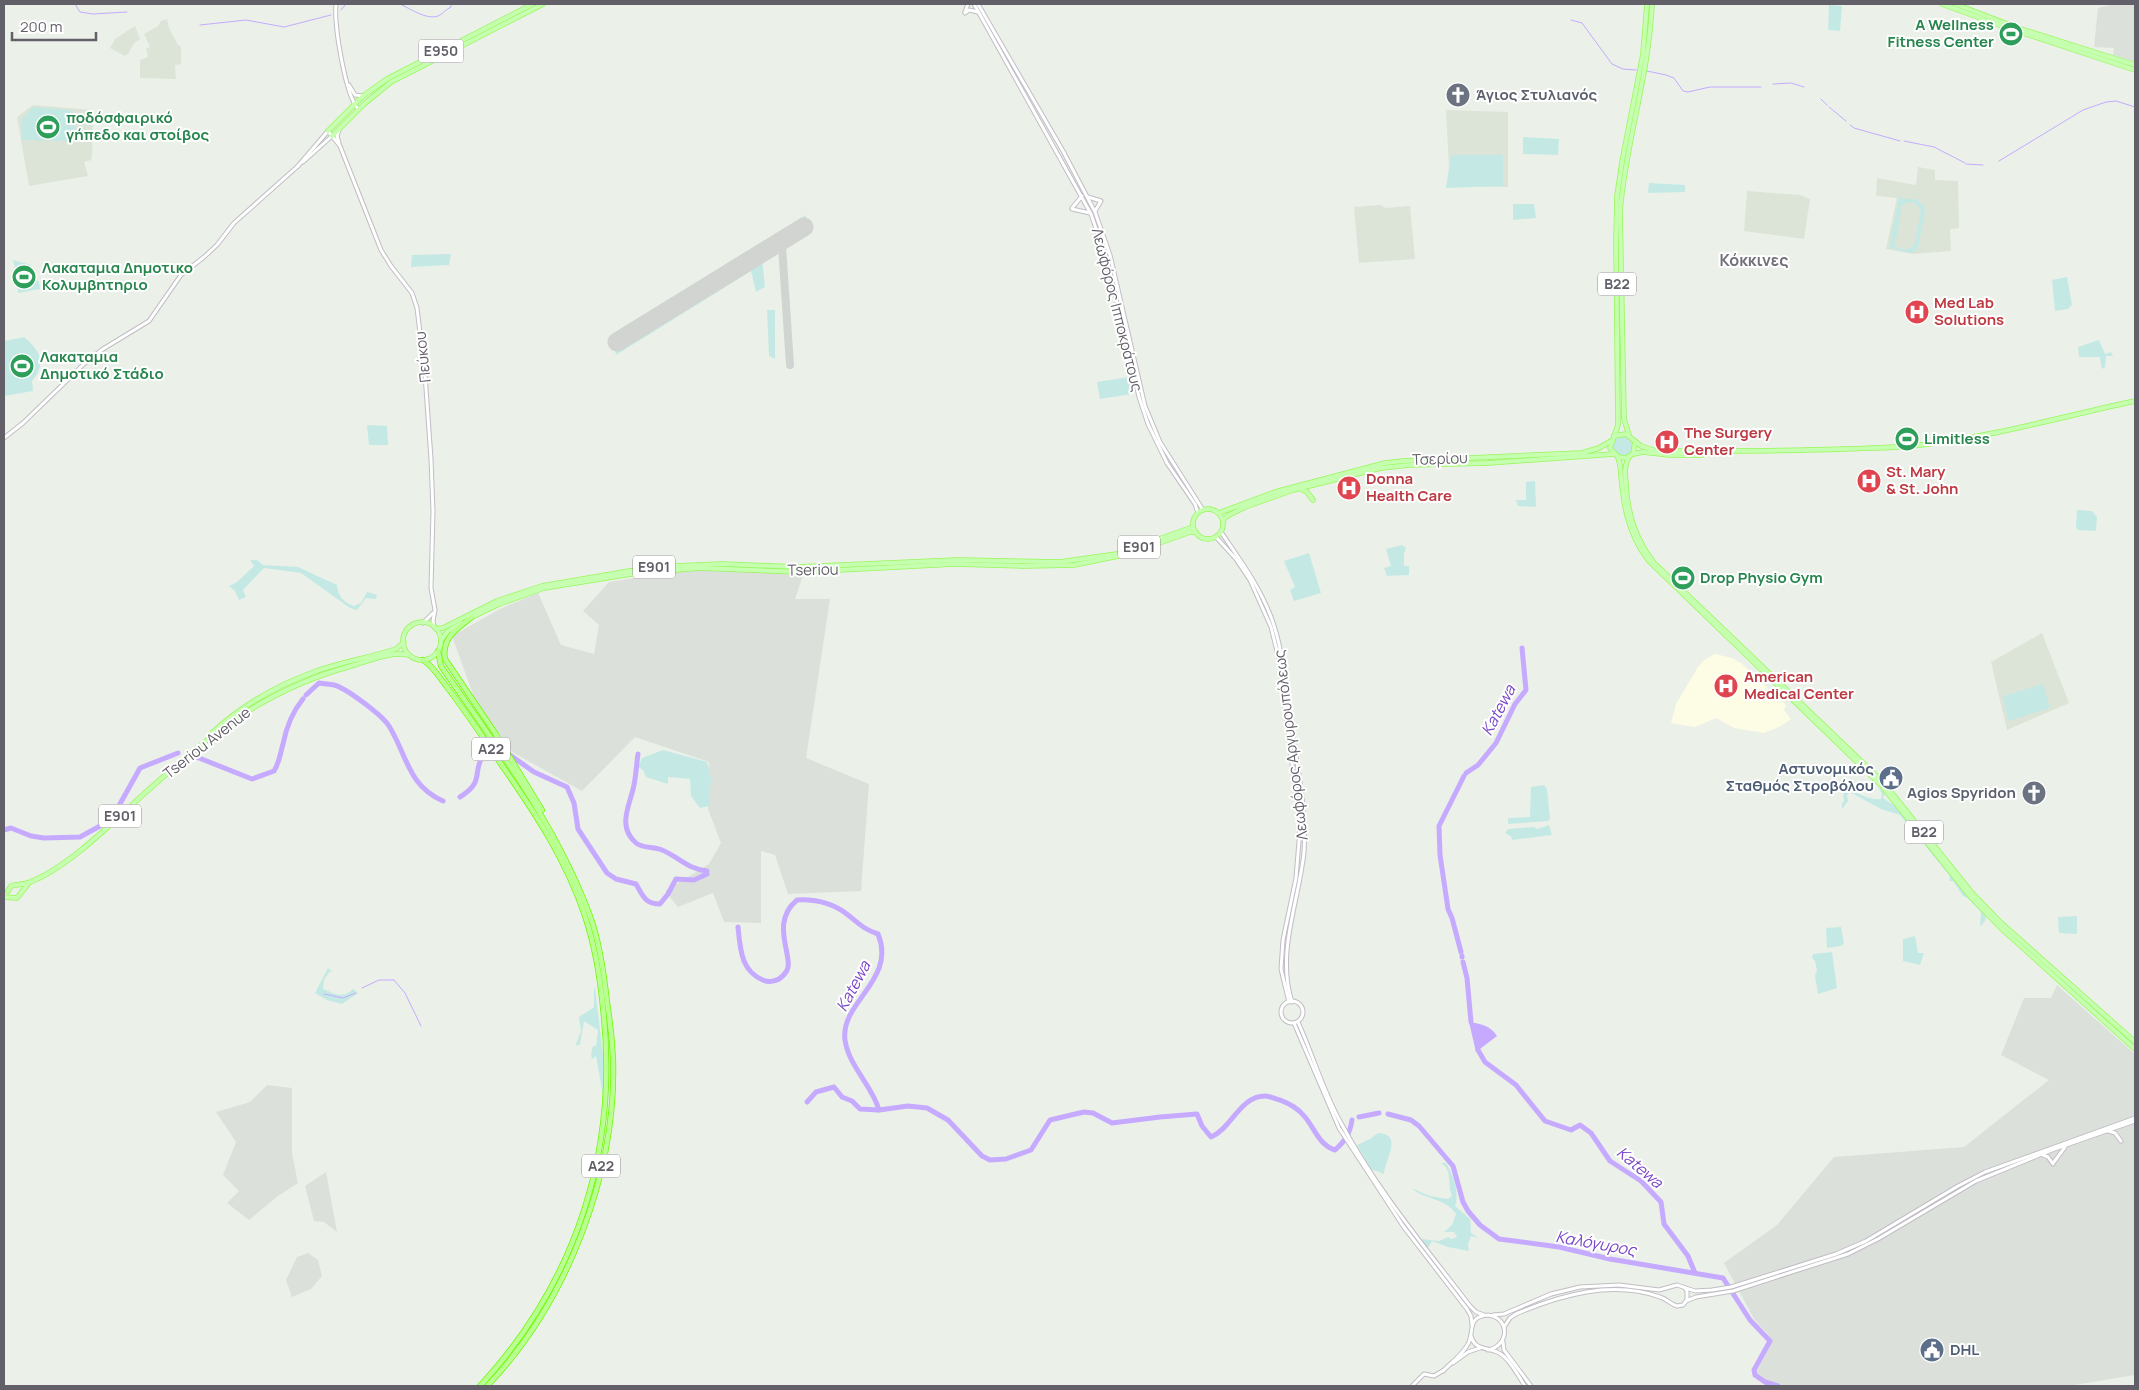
<svg xmlns="http://www.w3.org/2000/svg" width="2139" height="1390" font-family="Manrope,sans-serif">
<style>
.industrial{fill:#dce0da}
.education{fill:#dce4d8}
.medical{fill:#fdfce5}
.green{fill:#c4e9e5;fill-rule:evenodd}
.water{fill:#c5aaff}
.lines{fill:none;stroke-linecap:round;stroke-linejoin:round}
.stream{stroke:#c5aaff;stroke-width:1}
.river{stroke:#c5aaff;stroke-width:5}
.taxiway{stroke:#d1d4d0;stroke-width:8}
.runway{stroke:#d1d4d0;stroke-width:19}
.secondary-casing{stroke:#c1bdc5;stroke-width:5}
.primary-casing{stroke:#99f65b;stroke-width:5.5}
.highway-casing{stroke:#6bf900;stroke-width:6}
.secondary{stroke:#fff;stroke-width:3}
.primary{stroke:#c5ffaf;stroke-width:4}
.highway{stroke:#baff91;stroke-width:4.5}
.labels{text-anchor:middle;stroke-width:4;stroke-linejoin:round;paint-order:stroke}
.shield{fill:#fff;stroke:#928f95;stroke-width:1}
.shield-label{font-size:14px;font-weight:bold;fill:#635f68}
.leisure-label{font-size:15px;font-weight:bold;fill:#27864d;stroke:#fff;text-anchor:start}
.worship-label{font-size:15px;font-weight:bold;fill:#5b616d;stroke:#fff;text-anchor:start}
.health-label{font-size:15px;font-weight:bold;fill:#be3a42;stroke:#fff;text-anchor:start}
.street-label{font-size:15px;fill:#635f68;stroke:#fff}
.service-label{font-size:15px;font-weight:bold;fill:#4e5e75;stroke:#fff;text-anchor:end}
.neighbourhood-label{font-size:16px;font-weight:bold;fill:#74707a;stroke:#fff}
.water-label{font-size:16px;font-style:italic;fill:#7a46c9;stroke:#fff}
</style>
<rect width="100%" height="100%" fill="#ebf1e8"/>
<g class="industrial">
<path d="M2114,4H2135V62L2113,55L2114,48L2094,47L2098,8Z"/>
<path d="M685,570H736L803,575L795,599H830L806,758L869,784L861,891L788,894L775,855L761,851V923L724,922L713,893L678,907L665,891L709,864L721,843L708,809L709,762L635,737L582,791L512,752L475,700L452,636L502,608L538,593L561,645L594,654L599,625L583,611L609,582Z"/>
<path d="M2057,985L2135,1054V1375L2069,1386H1783L1771,1383L1756,1373L1771,1344L1767,1333L1754,1319L1724,1263L1777,1225L1834,1157L1964,1147L2049,1080L2001,1055L2024,998H2051Z"/>
<path d="M267,1085L292,1088V1153L298,1183L278,1196L249,1220L227,1203L239,1191L223,1175L236,1142L216,1112L250,1102Z"/>
<path d="M326,1172L337,1232L324,1222L314,1221L305,1186Z"/>
<path d="M308,1253L318,1260L322,1276L311,1289L292,1297L286,1280L297,1257Z"/>
</g>
<g class="education">
<path d="M167,19L169,28L178,45L181,47V64L175,65L176,79L140,78V60L148,57L146,49L150,47L144,34L158,26L161,21Z"/>
<path d="M135,26L140,39L134,43L128,54L125,56L110,48L115,39Z"/>
<path d="M33,105L93,110L92,157L91,160L84,162L88,176L29,186L17,117Z"/>
<path d="M1446,110L1508,112V187L1450,186Z"/>
<path d="M1918,167L1935,170V180L1958,181L1959,228L1950,229L1951,251L1913,254L1886,249L1897,198L1876,196L1877,178L1916,185Z"/>
<path d="M1747,191L1800,195L1810,199L1804,239L1744,231Z"/>
<path d="M1381,205L1385,208L1410,206L1415,259L1359,263L1354,207Z"/>
<path d="M2042,633L2069,703L2007,730L1991,662Z"/>
</g>
<path class="medical" d="M1715,654L1732,658L1741,663L1786,705L1784,710L1791,719L1781,726L1764,733L1734,728L1716,718L1695,727L1671,723L1676,704L1698,667L1704,660Z"/>
<g class="green">
<path d="M1829,5L1842,6L1840,31L1828,30Z"/>
<path d="M33,107L70,110L74,115L75,135L68,141L22,140V119Z"/>
<path d="M1523,137L1559,139L1558,155L1523,154Z"/>
<path d="M1451,155H1503V186L1446,188Z"/>
<path d="M1649,183L1685,185V192L1648,193Z"/>
<path d="M1899,196L1902,197V199H1916L1924,206L1925,212L1918,248L1912,253L1899,251L1893,247V249H1889ZM1908,202L1917,204L1921,211L1914,246L1905,250L1896,247L1894,239H1896L1897,236L1901,210L1900,207Z"/>
<path d="M1513,204H1534L1536,218L1513,220Z"/>
<path d="M806,215V220L614,339L616,349L762,259L765,287L756,292L751,271L616,355L612,334Z"/>
<path d="M451,254L449,265L411,267L412,255Z"/>
<path d="M13,260L31,265L33,279L39,282L40,289L18,293L17,280L13,273L16,272Z"/>
<path d="M2067,277L2072,305L2068,309L2055,311L2052,280Z"/>
<path d="M767,310H775V359L769,356Z"/>
<path d="M24,337C40,350 47,364 32,381L33,391L4,396V341Z"/>
<path d="M2099,340L2105,354L2111,352L2113,356H2106L2105,367L2103,369L2101,366L2100,357H2079L2078,347Z"/>
<path d="M1129,377L1132,394L1100,399L1097,382Z"/>
<path d="M367,425L387,426L388,445H369Z"/>
<circle cx="1623" cy="446" r="10"/>
<path d="M1535,481L1536,507L1518,506L1516,500H1526V482Z"/>
<path d="M2077,510L2092,511L2097,517L2096,531L2078,530L2076,527Z"/>
<path d="M1402,545L1406,548L1404,554V566H1409V575L1387,576L1384,568L1391,566L1386,549Z"/>
<path d="M1309,553L1321,593L1294,601L1290,590L1295,587L1284,561Z"/>
<path d="M250,560H257L263,565L298,567L337,585C338,596 343,602 354,606L361,603L367,592L377,595L376,599L366,598L357,610L350,608L301,573L264,568L243,590L246,597L239,600L235,591L229,586L237,582L254,566Z"/>
<path d="M2043,684L2050,708L2008,721L2003,696Z"/>
<path d="M663,750L707,762L711,777L709,806L700,808L691,796L690,779L668,777V784L646,777L643,770L638,767L642,758Z"/>
<path d="M1835,783C1849,787 1866,801 1881,799L1882,794L1878,787L1885,794L1883,798L1898,808L1986,917L1985,921L1980,927L1981,912L1968,898L1963,896L1953,881H1949L1950,876L1900,815L1881,809L1850,792L1847,795L1848,801L1842,809V803L1844,802L1843,790L1837,791L1835,787L1822,786V785Z"/>
<path d="M1544,785L1547,789L1550,819L1548,821L1508,824V818L1530,817L1531,787Z"/>
<path d="M1549,825L1552,835L1512,840L1511,836L1505,833L1508,829L1534,827L1537,829Z"/>
<path d="M2077,916V934L2059,933L2058,917Z"/>
<path d="M1841,927L1844,943L1841,946L1827,948L1826,928Z"/>
<path d="M1915,936L1918,953H1924L1920,965L1903,961V939Z"/>
<path d="M1832,952L1837,988L1818,994L1815,976L1817,970L1815,961L1812,958L1813,954Z"/>
<path d="M328,968L334,973L330,971L324,980L323,989C335,994 343,999 353,989L358,993L342,1004L327,1000L315,993Z"/>
<path d="M595,988L603,1055V1095L596,1056L592,1059L591,1055L593,1046H596L598,1030L584,1021L580,1044L577,1046L576,1044L581,1031L579,1017L594,1007V989Z"/>
<path d="M1378,1133C1404,1134 1385,1160 1384,1174L1371,1169L1357,1145L1370,1139Z"/>
<path d="M1441,1163H1446C1453,1174 1460,1194 1455,1206L1470,1219L1471,1233L1479,1238L1471,1236L1468,1245L1469,1251L1448,1247L1432,1241L1428,1248L1421,1239L1439,1241L1448,1237L1451,1239L1457,1237L1454,1232H1444L1452,1225L1456,1214C1446,1198 1425,1200 1411,1188L1430,1196L1448,1199L1452,1196C1447,1185 1453,1170 1441,1163Z"/>
</g>
<path class="water" d="M1469,1022C1481,1024 1490,1025 1497,1036L1476,1052Z"/>
<g class="lines">
<g class="stream">
<path d="M75,4L80,12L93,14L127,12"/>
<path d="M400,4C411,9 426,20 438,16C443,14 446,9 451,7V4"/>
<path d="M341,10L346,4"/>
<path d="M1571,20L1582,23L1612,64L1623,69L1636,70"/>
<path d="M200,25L246,20L284,27L331,15"/>
<path d="M1647,71L1666,75L1674,78L1683,91L1688,92L1710,87H1761"/>
<path d="M1773,84L1791,83L1804,87"/>
<path d="M1821,99L1827,105"/>
<path d="M1829,107L1846,121"/>
<path d="M1850,125L1854,128L1900,141"/>
<path d="M1904,141L1934,147L1965,163"/>
<path d="M1999,161L2083,110L2106,102L2116,101L2135,107"/>
<path d="M1966,164L1983,165"/>
<path d="M362,988L379,980H394L405,993L421,1026"/>
<path d="M324,994L343,998L356,993"/>
</g>
<g class="river">
<path d="M306,695L319,683C324,684 329,684 334,685C346,688 382,715 389,726C407,755 408,786 443,801"/>
<path d="M638,754C636,767 636,781 632,793C627,811 619,828 636,843C643,849 654,846 662,850C677,856 689,870 707,871"/>
<path d="M510,755L534,772L567,787L574,803L578,829L607,873L616,879L636,884C643,896 645,904 660,904L668,894L676,879L694,880L707,874"/>
<path d="M194,756L252,779L274,771C280,761 280,754 283,744C286,729 293,711 303,699"/>
<path d="M1466,773L1478,765L1496,743L1515,704L1526,690L1522,648"/>
<path d="M460,797C486,781 471,772 484,754"/>
<path d="M4,830L11,828L31,836L44,838L80,837L111,820L140,768L178,753"/>
<path d="M738,927C739,938 740,951 744,961C751,978 773,991 786,972C796,959 768,924 797,900C816,899 833,903 848,915C858,923 865,930 878,934C897,980 840,1002 845,1040C849,1067 872,1085 879,1110L908,1106L927,1108L948,1120L982,1156L990,1160L1006,1159L1031,1150L1050,1120L1084,1112L1093,1113L1112,1123L1160,1117L1197,1114L1202,1126L1211,1137C1231,1129 1240,1096 1265,1096C1270,1096 1275,1099 1280,1100C1290,1104 1298,1108 1305,1117C1315,1129 1319,1145 1335,1150C1345,1141 1350,1134 1352,1120"/>
<path d="M1461,952L1452,918L1448,909L1440,855L1439,826L1464,776"/>
<path d="M1462,956V957"/>
<path d="M1463,962L1467,978L1471,1022"/>
<path d="M1478,1050L1485,1062L1516,1085L1545,1121L1571,1130L1580,1125L1591,1133L1610,1161L1641,1181L1661,1202L1664,1224L1688,1256L1695,1273"/>
<path d="M807,1102L816,1092L834,1087L842,1097L852,1101L860,1109L879,1110"/>
<path d="M1388,1114L1411,1120L1419,1126L1453,1166L1463,1202L1468,1211L1480,1225L1499,1239L1559,1247L1610,1259L1723,1278L1750,1320L1770,1341L1754,1370L1755,1375L1765,1382L1778,1386"/>
<path d="M1359,1117L1379,1113"/>
</g>
<g class="taxiway">
<path d="M774,246H782L787,237"/>
<path d="M782,246L790,365"/>
</g>
<path class="runway" d="M617,342L804,227"/>
<defs>
<g id="secondary">
<path d="M336,4C334,25 345,94 358,109"/>
<path d="M974,4L1091,214L1108,264L1139,397L1148,424L1167,463L1195,504L1198,513"/>
<path d="M978,4L1063,151L1095,212L1110,255L1145,406L1160,442L1203,510"/>
<path d="M965,12L968,4"/>
<path d="M965,13L969,10L978,12"/>
<path d="M349,85L355,95L363,96"/>
<path d="M339,143L337,136L339,130"/>
<path d="M303,162L332,136"/>
<path d="M298,166L328,131L340,146L381,250L391,266L412,293L417,308L425,374L431,459L433,511L431,588L435,610L433,621L434,627"/>
<path d="M1088,197L1101,201L1095,211"/>
<path d="M1072,208L1082,196"/>
<path d="M1072,209L1090,213"/>
<path d="M4,438L23,423L85,363L103,349L149,321L181,275L204,257L217,245L234,223L298,166"/>
<path d="M1221,532C1240,560 1259,585 1271,617C1284,651 1285,688 1291,724C1297,766 1307,810 1304,852C1299,902 1276,952 1292,1002"/>
<path d="M1216,537L1236,559L1250,580L1271,627L1279,659L1300,829L1296,878L1283,940L1281,969L1289,1002"/>
<path d="M423,623L433,613"/>
<circle cx="1292" cy="1012" r="11"/>
<path d="M1298,1022C1313,1055 1323,1091 1341,1123C1376,1189 1425,1247 1470,1306L1476,1312L1484,1315"/>
<path d="M1294,1023L1339,1128L1403,1226L1467,1309L1471,1316L1472,1325"/>
<path d="M2108,1131L2115,1133L2121,1141"/>
<path d="M2043,1155L2048,1157L2053,1164"/>
<path d="M2054,1162L2065,1147"/>
<path d="M1686,1301L1696,1297L1733,1291L1848,1254L1878,1239L1976,1181L2052,1150L2135,1121"/>
<path d="M1493,1315L1504,1314L1551,1294L1580,1287L1619,1285L1659,1290L1677,1285L1695,1291L1712,1290L1731,1287L1836,1254L1866,1241L1958,1186L1985,1172L2135,1118"/>
<path d="M1504,1327L1510,1318L1516,1314C1560,1295 1612,1280 1660,1297C1667,1299 1670,1304 1677,1306L1683,1305L1687,1300V1291L1685,1288"/>
<path d="M1471,1336C1475,1350 1485,1347 1497,1352C1509,1357 1518,1376 1525,1386"/>
<path d="M1503,1342L1504,1350L1531,1386"/>
<path d="M1453,1363L1468,1352L1480,1348"/>
<path d="M1443,1371C1451,1363 1463,1354 1468,1344C1475,1331 1466,1317 1488,1315C1511,1318 1509,1346 1488,1350"/>
<path d="M1412,1386L1424,1374L1434,1376L1444,1370"/>
</g>
<g id="primary">
<path d="M1942,4L2005,27L2135,70"/>
<path d="M1955,4L2018,28L2135,65"/>
<path d="M328,131L363,96L387,79L533,4"/>
<path d="M332,136L364,104L391,82L543,4"/>
<path d="M1629,435L1624,419L1620,211C1626,141 1649,75 1652,4"/>
<path d="M1614,436L1626,434L1641,446L1656,451H1670C1728,451 1786,451 1845,449C1870,448 1895,448 1920,445C1993,437 2064,416 2135,401"/>
<path d="M1635,442L1633,454L1626,458L1618,457L1610,448L1618,425L1616,241L1617,196L1622,162L1643,54L1647,4"/>
<path d="M1633,454L1643,452L1670,455H1702"/>
<path d="M1705,454L1717,453"/>
<path d="M1618,457L1620,465C1623,500 1626,532 1649,561L1882,786L1969,895L2002,929L2135,1049"/>
<path d="M1629,457C1624,465 1625,475 1626,484C1627,513 1636,540 1654,563L1883,782L1972,893L1999,921L2135,1042"/>
<path d="M1301,489L1307,492L1313,500"/>
<circle cx="1208" cy="524" r="15"/>
<path d="M1219,513L1275,492L1385,463L1403,461L1582,453L1599,448L1611,441"/>
<path d="M1223,520L1229,515L1245,507L1293,490L1381,468L1409,465L1488,463L1613,454"/>
<path d="M470,618L499,604L544,588L637,573L700,568L800,572L954,564L1023,566L1074,565L1128,554L1190,532H1196"/>
<circle cx="422" cy="641" r="19"/>
<path d="M436,629L443,628L497,601L542,586L653,567L722,564L797,567L957,560L1060,562L1117,554L1193,527"/>
<path d="M441,640L448,631L462,623"/>
<path d="M212,733C241,706 276,686 314,672C340,662 369,658 396,649L404,642"/>
<path d="M8,891L11,886C17,884 24,885 30,882C68,868 115,820 146,792C213,733 263,690 351,666C369,661 390,651 409,655"/>
<path d="M4,897L17,898L28,884"/>
</g>
<g id="highway">
<path d="M472,617C458,628 441,638 445,659L495,733L542,810"/>
<path d="M438,651L441,666C496,746 556,824 590,916C600,943 604,974 607,1002C610,1021 612,1039 613,1058C617,1173 567,1303 487,1386"/>
<path d="M423,660C433,666 440,678 447,687C467,713 485,740 503,767C536,814 567,862 585,916C595,946 600,977 603,1008C619,1150 577,1281 480,1386"/>
</g>
</defs>
<use href="#secondary" class="secondary-casing"/>
<use href="#primary" class="primary-casing"/>
<use href="#highway" class="highway-casing"/>
<use href="#secondary" class="secondary"/>
<use href="#primary" class="primary"/>
<use href="#highway" class="highway"/>
</g>
<defs>
<symbol id="stadium-disc" viewBox="-11 -11 22 22"><circle r="9.5" fill="#2e9e5b" stroke="#fff"/><path d="M0-5a6.5 5 0 1 0 0 10a6.5 5 0 1 0 0-10ZM-3.5-1.8h7v3.6h-7Z" fill="#fff"/></symbol>
<symbol id="church-disc" viewBox="-11 -11 22 22"><circle r="9.5" fill="#6b7280" stroke="#fff"/><path d="M-1.2-6h2.4v3.5h3.3v2.4h-3.3V6h-2.4V-.1h-3.3v-2.4h3.3Z" fill="#fff"/></symbol>
<symbol id="hospital-disc" viewBox="-11 -11 22 22"><circle r="9.5" fill="#e0444e" stroke="#fff"/><path d="M-5-5h3v3.5h4V-5h3V5h-3V1.5h-4V5h-3Z" fill="#fff"/></symbol>
<symbol id="civic-disc" viewBox="-11 -11 22 22"><circle r="9.5" fill="#5c6f8a" stroke="#fff"/><path d="M-.6-6.5H3V-4.5H.6V-3L4-1V1h2V6H-6V1h2V-1L-.6-3ZM-1.2 2.5V6h2.4V2.5Z" fill="#fff"/></symbol>
</defs>
<g fill-rule="evenodd">
<use href="#stadium-disc" x="1997" y="20" width="28" height="28"/>
<use href="#church-disc" x="1444" y="81" width="28" height="28"/>
<use href="#stadium-disc" x="34" y="113" width="28" height="28"/>
<use href="#stadium-disc" x="10" y="263" width="28" height="28"/>
<use href="#hospital-disc" x="1903" y="298" width="28" height="28"/>
<use href="#stadium-disc" x="8" y="352" width="28" height="28"/>
<use href="#stadium-disc" x="1893" y="425" width="28" height="28"/>
<use href="#hospital-disc" x="1653" y="428" width="28" height="28"/>
<use href="#hospital-disc" x="1855" y="467" width="28" height="28"/>
<use href="#hospital-disc" x="1335" y="474" width="28" height="28"/>
<use href="#stadium-disc" x="1669" y="564" width="28" height="28"/>
<use href="#hospital-disc" x="1712" y="672" width="28" height="28"/>
<use href="#civic-disc" x="1877" y="764" width="28" height="28"/>
<use href="#church-disc" x="2020" y="779" width="28" height="28"/>
<use href="#civic-disc" x="1918" y="1336" width="28" height="28"/>
</g>
<g class="labels">
<g class="shield">
<rect x="418.5" y="39.5" width="45" height="23" rx="4"/>
<rect x="1598" y="272.5" width="38" height="23" rx="4"/>
<rect x="1118" y="535.5" width="42" height="23" rx="4"/>
<rect x="633" y="555.5" width="42" height="23" rx="4"/>
<rect x="472" y="737.5" width="38" height="23" rx="4"/>
<rect x="99" y="804.5" width="42" height="23" rx="4"/>
<rect x="1905" y="820.5" width="38" height="23" rx="4"/>
<rect x="582" y="1154.5" width="38" height="23" rx="4"/>
</g>
<g class="shield-label">
<text x="441" y="56">E950</text>
<text x="1617" y="289">B22</text>
<text x="1139" y="552">E901</text>
<text x="654" y="572">E901</text>
<text x="491" y="754">A22</text>
<text x="120" y="821">E901</text>
<text x="1924" y="837">B22</text>
<text x="601" y="1171">A22</text>
</g>
<g class="leisure-label">
<text x="1994" y="30" text-anchor="end">A Wellness<tspan x="1994" dy="17">Fitness Center</tspan></text>
<text x="66" y="123">ποδόσφαιρικό<tspan x="66" dy="17">γήπεδο και στοίβος</tspan></text>
<text x="42" y="273">Λακαταμια Δημοτικο<tspan x="42" dy="17">Κολυμβητηριο</tspan></text>
<text x="40" y="362">Λακαταμια<tspan x="40" dy="17">Δημοτικό Στάδιο</tspan></text>
<text x="1924" y="444">Limitless</text>
<text x="1700" y="583">Drop Physio Gym</text>
</g>
<g class="worship-label">
<text x="1476" y="100">Άγιος Στυλιανός</text>
<text x="2016" y="798" text-anchor="end">Agios Spyridon</text>
</g>
<g class="health-label">
<text x="1934" y="308">Med Lab<tspan x="1934" dy="17">Solutions</tspan></text>
<text x="1684" y="438">The Surgery<tspan x="1684" dy="17">Center</tspan></text>
<text x="1886" y="477">St. Mary<tspan x="1886" dy="17">&amp; St. John</tspan></text>
<text x="1366" y="484">Donna<tspan x="1366" dy="17">Health Care</tspan></text>
<text x="1744" y="682">American<tspan x="1744" dy="17">Medical Center</tspan></text>
</g>
<g class="street-label">
<text transform="translate(1117 310) rotate(76)" y="5">Λεωφόρος Ιπποκράτους</text>
<text transform="translate(423 357) rotate(-96)" y="5">Πεύκου</text>
<text transform="translate(1440 459) rotate(-2)" y="5">Τσερίου</text>
<text transform="translate(813 570) rotate(-1)" y="5">Tseriou</text>
<text transform="translate(207 743) rotate(-38)" y="5">Tseriou Avenue</text>
<text transform="translate(1291 745) rotate(-97)" y="5">Λεωφόρος Αργυρουπόλεως</text>
</g>
<g class="service-label">
<text x="1874" y="774">Αστυνομικός<tspan x="1874" dy="17">Σταθμός Στροβόλου</tspan></text>
<text x="1950" y="1355" text-anchor="start">DHL</text>
</g>
<g class="neighbourhood-label">
<text x="1754" y="266">Κόκκινες</text>
</g>
<g class="water-label">
<text transform="translate(1498 710) rotate(-62)" y="6">Katewa</text>
<text transform="translate(853 986) rotate(-62)" y="6">Katewa</text>
<text transform="translate(1640 1167) rotate(40)" y="6">Katewa</text>
<text transform="translate(1596 1243) rotate(10)" y="6">Καλόγυρος</text>
</g>
</g>
<rect width="2139" height="1390" fill="none" stroke="#635f68" stroke-width="10"/>
<path d="M12 32v8h84v-8" fill="none" stroke="#635f68" stroke-width="2.5"/>
<text x="20" y="32" font-size="15" fill="#635f68" stroke="#ffffff" stroke-width="4" paint-order="stroke">200 m</text>
</svg>
